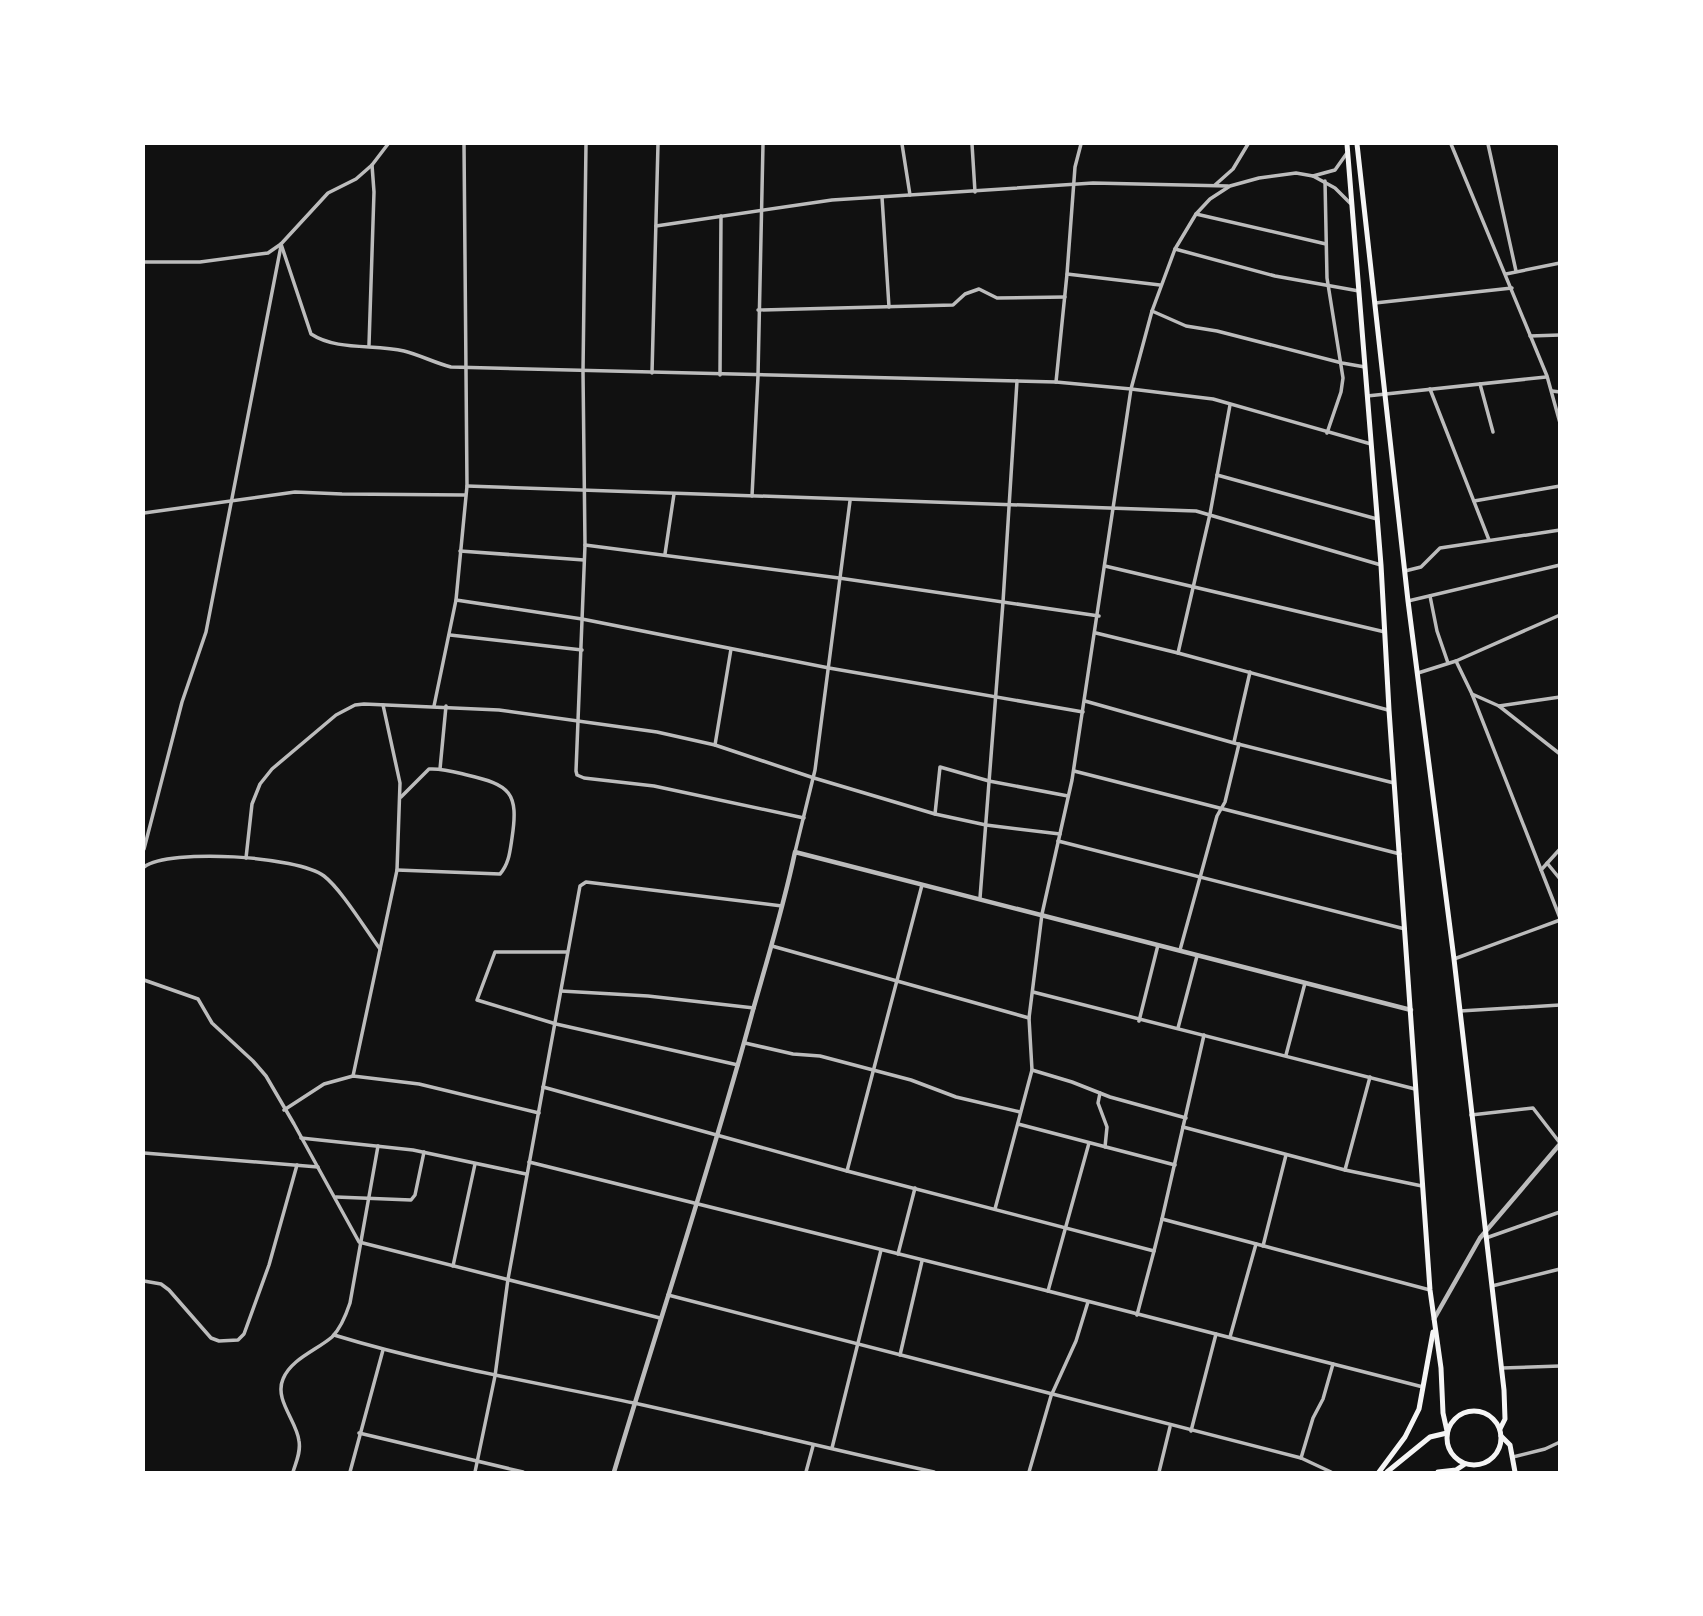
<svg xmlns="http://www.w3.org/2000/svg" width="1703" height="1616" font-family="Mulish,sans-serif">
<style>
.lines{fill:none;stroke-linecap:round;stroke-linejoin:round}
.minor{stroke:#bcbcbc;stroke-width:3.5}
.tertiary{stroke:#bcbcbc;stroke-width:4.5}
.primary{stroke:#f5f5f5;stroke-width:5}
</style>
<rect width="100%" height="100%" fill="#111"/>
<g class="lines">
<g class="minor">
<path d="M586,144L583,372L585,545L576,771L577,775L584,778L654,786L804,818"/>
<path d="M902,144L910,195"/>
<path d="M972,144L975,192"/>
<path d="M1451,144L1547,376L1560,423"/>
<path d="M1488,144L1516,271"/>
<path d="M1558,144H1560"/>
<path d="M1347,153L1335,170L1313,176L1335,188L1350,203"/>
<path d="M1325,181L1327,278L1343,378L1341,392L1327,433"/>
<path d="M1215,185L1233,169L1248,144"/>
<path d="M882,197L889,307"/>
<path d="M1196,214L1326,244"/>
<path d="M656,226L832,200L1093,183L1228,186"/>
<path d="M281,244L311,334C337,351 374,344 404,351C420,355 435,363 451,367L1056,382L1131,389L1213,399L1371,444"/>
<path d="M1175,249L1275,276L1359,291"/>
<path d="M144,262H200L268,253L281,244L328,193L356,179L372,165L388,144"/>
<path d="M1067,274L1160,285"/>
<path d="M1506,274L1560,263"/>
<path d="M1375,303L1512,288"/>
<path d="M758,310L953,305L965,294L979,289L997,298L1065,297"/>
<path d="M1152,311L1186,326L1217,331L1342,363L1365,367"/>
<path d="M1530,336L1560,335"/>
<path d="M369,345L374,192L372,165"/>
<path d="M652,373L658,144"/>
<path d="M720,375L721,216"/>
<path d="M1056,382L1067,274L1075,167L1081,144"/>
<path d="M1480,384L1493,432"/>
<path d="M1430,389L1489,540"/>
<path d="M1552,391L1560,392"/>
<path d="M1367,396L1546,377"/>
<path d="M1217,475L1377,519"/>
<path d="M467,486L1196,511L1381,565"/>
<path d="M752,496L758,376L763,144"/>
<path d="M1474,501L1560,486"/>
<path d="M144,513L295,492L342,494L465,495"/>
<path d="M585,545L839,578L1099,616"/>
<path d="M460,551L584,560"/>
<path d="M665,554L674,494"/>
<path d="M1105,566L1385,632"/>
<path d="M1405,571L1421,567L1440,548L1560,530"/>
<path d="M1430,596L1437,631L1448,663"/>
<path d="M456,600L582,619L829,668L1083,712"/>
<path d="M1408,601L1560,565"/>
<path d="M1096,633L1178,653L1388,710"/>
<path d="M450,635L582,650"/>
<path d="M1178,653L1210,514L1230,405"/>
<path d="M1456,661L1472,694L1560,918"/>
<path d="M1418,673L1456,661L1560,615"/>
<path d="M1472,694L1499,706L1560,754"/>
<path d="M1085,701L1234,743L1394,783"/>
<path d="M434,706L456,600L467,486L464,144"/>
<path d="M1499,706L1560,697"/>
<path d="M1234,742L1250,672"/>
<path d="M715,745L731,649"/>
<path d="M440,769L446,706"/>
<path d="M1074,771L1400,854"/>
<path d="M935,814L940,767L989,781L1068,796"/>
<path d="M1058,841L1405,929"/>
<path d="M144,849L182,702L206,632L281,246"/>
<path d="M795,852L815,770L850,501"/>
<path d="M246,858L252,804L260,784L272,769L336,715L355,705L364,704L499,710L657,732L715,745L814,778L935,814L986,825L1060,834"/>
<path d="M1547,863L1560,879"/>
<path d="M144,867C170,848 298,856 324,876C341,889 366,930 380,949"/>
<path d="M397,870L500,874C509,864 510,851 512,838C519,792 510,785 467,775C455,772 442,768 429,769L401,797"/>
<path d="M1541,870L1560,849"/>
<path d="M980,898L1003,602L1017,381"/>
<path d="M772,946L1029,1018"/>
<path d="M1180,950L1217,816L1225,802L1239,744"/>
<path d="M567,952H495L477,1000L556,1024L738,1065"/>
<path d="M1454,959L1560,920"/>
<path d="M144,980L198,999L212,1023L253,1061L266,1076L294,1124L359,1242L660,1318"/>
<path d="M561,991L648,996L754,1008"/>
<path d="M1033,992L1415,1089"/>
<path d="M1460,1011L1560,1005"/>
<path d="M1139,1021L1158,945"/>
<path d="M1178,1028L1197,956"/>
<path d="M745,1043L793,1054L820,1056L911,1080L956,1097L1020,1112"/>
<path d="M1286,1055L1305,983"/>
<path d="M1032,1070L1072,1082L1110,1097L1186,1118"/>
<path d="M353,1076L397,870L400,783L383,705"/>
<path d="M543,1087L847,1171L1154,1251L1162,1219L1430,1290"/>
<path d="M1100,1093L1098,1103L1107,1127L1105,1147"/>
<path d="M284,1110L324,1084L353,1076L419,1084L539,1113"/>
<path d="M1471,1115L1533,1108L1560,1143"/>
<path d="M1018,1124L1175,1165"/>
<path d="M1183,1127L1345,1170L1422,1186"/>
<path d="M301,1138L413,1150L526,1174"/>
<path d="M144,1153L318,1167"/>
<path d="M529,1162L1048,1291L1423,1387"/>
<path d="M1345,1170L1370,1077"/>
<path d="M847,1171L922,885"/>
<path d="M336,1197L411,1200L415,1195L424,1152"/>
<path d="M995,1209L1032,1070L1029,1018L1042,914L1072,780L1131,389L1152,311L1175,249L1196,214L1210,199L1230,186L1259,178L1296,173L1313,176"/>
<path d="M1162,1219L1204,1035"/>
<path d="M1486,1238L1560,1212"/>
<path d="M1263,1246L1286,1155"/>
<path d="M898,1254L915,1188"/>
<path d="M453,1266L475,1164"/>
<path d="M144,1281L161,1284L169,1290L211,1338L219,1341L238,1340L244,1334L269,1265L297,1165"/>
<path d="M1492,1286L1560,1269"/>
<path d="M1048,1291L1089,1143"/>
<path d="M668,1295L1301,1458L1331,1472"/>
<path d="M1137,1315L1154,1251"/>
<path d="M334,1335C432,1365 533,1382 634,1403C734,1425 834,1450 934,1472"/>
<path d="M1230,1337L1256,1244"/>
<path d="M900,1355L922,1261"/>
<path d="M1502,1368L1560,1366"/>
<path d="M1191,1431L1216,1334"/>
<path d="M359,1433L523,1472"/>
<path d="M832,1448L881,1250"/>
<path d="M1513,1457L1545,1449L1560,1442"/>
<path d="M1301,1458L1313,1418L1323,1399L1333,1364"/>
<path d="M293,1472C296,1462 301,1452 299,1441C297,1421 274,1400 283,1379C291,1359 317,1350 332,1337C341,1328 346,1315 350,1303L378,1146"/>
<path d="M350,1472L383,1350"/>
<path d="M475,1472L495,1376L508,1279L580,886L586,882L782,906"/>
<path d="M806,1472L813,1446"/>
<path d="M1029,1472L1051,1396L1076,1341L1088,1302"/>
<path d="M1159,1472L1170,1427"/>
</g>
<g class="tertiary">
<path d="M1434,1319L1480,1238L1560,1144"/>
<path d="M614,1472C660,1318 711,1166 753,1010C768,957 784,905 795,852L1411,1010"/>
</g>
<g class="primary">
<path d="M1347,144L1381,565L1389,710L1430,1290L1441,1368L1443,1413L1447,1431"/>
<path d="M1357,144L1408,601L1454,959L1504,1390L1505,1419L1500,1429"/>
<circle cx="1474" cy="1438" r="27"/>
<path d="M1501,1436L1510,1445L1515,1472"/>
<path d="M1379,1472L1405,1437L1419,1409L1433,1332"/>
<path d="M1387,1472L1430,1437L1447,1433"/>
<path d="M1438,1472L1456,1470L1465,1464"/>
</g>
</g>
<rect width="1703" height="1616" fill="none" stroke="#ffffff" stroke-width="290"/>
</svg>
